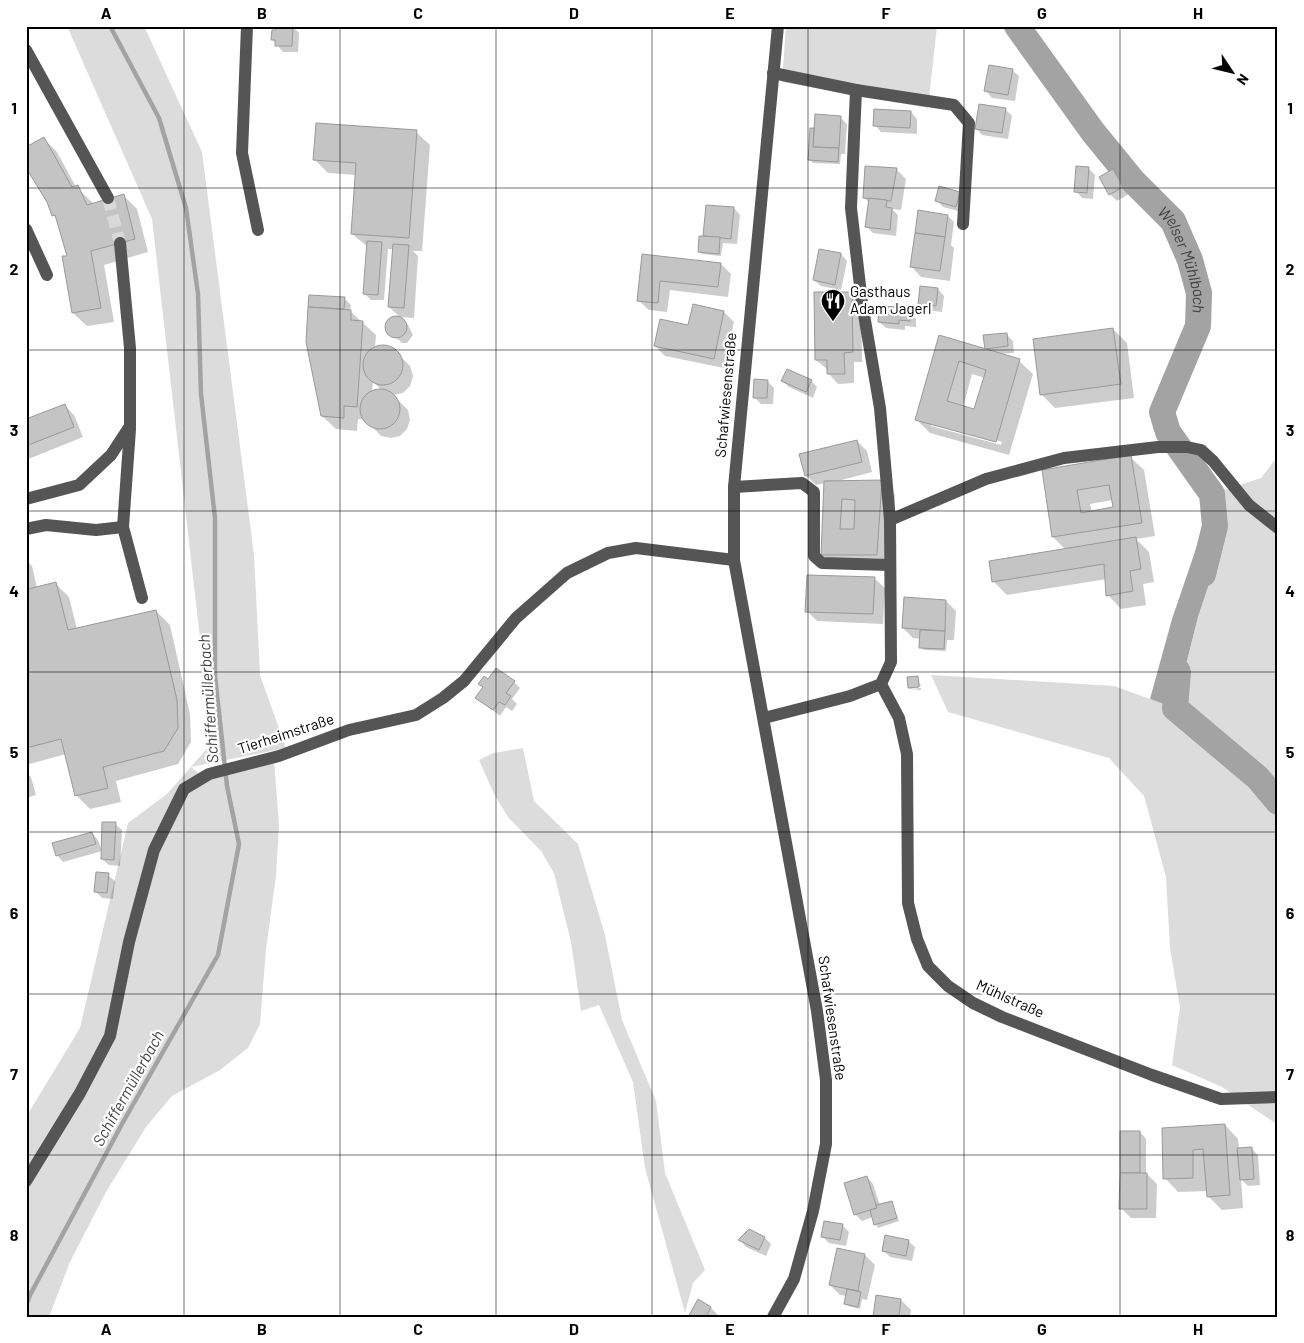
<svg xmlns="http://www.w3.org/2000/svg" width="1304" height="1343" font-family="Barlow,sans-serif">
<style>
.green{fill:#dcdcdc}
.water{fill:#a3a3a3}
.shadow{fill:#0003;fill-rule:evenodd}
.lines{fill:none;stroke-linecap:round;stroke-linejoin:round}
.stream{stroke:#a3a3a3;stroke-width:4.5}
.river{stroke:#a3a3a3;stroke-width:26}
.building{fill:#c4c4c4;stroke:#999;fill-rule:evenodd}
.minor-tunnel{stroke:#d9d9d9;stroke-width:12;stroke-dasharray:12 6;stroke-linecap:butt}
.minor{stroke:#555;stroke-width:12}
.grid{fill:none;stroke:#000;stroke-width:1;stroke-opacity:0.55}
.labels{text-anchor:middle;stroke-width:4.5;stroke-linejoin:round;paint-order:stroke}
.poi-label{font-size:15px;fill:#000;stroke:#fff;text-anchor:start}
.street-label{font-size:15px;fill:#000;stroke:#fff}
.water-label{font-size:16px;font-style:italic;fill:#444;stroke:#fff}
.neatline{fill:none;stroke:#000;stroke-width:2}
.grid-label{font-size:16px;text-anchor:middle;font-weight:bold;fill:#000}
</style>
<rect width="100%" height="100%" fill="#fff"/>
<g class="green">
<path d="M67,26H144L202,152L254,555L260,675L286,748L191,767L205,778L274,760L279,825L276,876L266,949L260,1024L248,1048L220,1070L172,1096L146,1127L106,1192L70,1262L49,1317H26V1117L80,1028L128,823L167,794L212,743L152,219Z"/>
<path d="M786,26H937L928,108L782,82Z"/>
<path d="M1278,456V1125L1222,1087L1172,1065L1180,1007L1170,948L1166,877L1144,796L1109,758L948,712L931,675L1114,686L1175,708L1198,617L1223,542L1212,494L1261,478Z"/>
<path d="M523,748L534,801L578,844L605,935L622,1020L656,1101L665,1173L705,1270L693,1283L685,1313L645,1168L633,1082L599,1005L581,1011L571,942L554,873L541,851L508,817L494,794L479,760L493,753Z"/>
</g>
<path class="water" d="M1200,537L1223,542L1198,617L1175,708L1150,699L1172,619Z"/>
<g class="shadow">
<path d="M292,26L299,33L298,52H283L273,40Z"/>
<path d="M1012,70L1019,76L1015,101L992,98L986,91Z"/>
<path d="M1006,110L1012,116L1008,139L982,135L976,128Z"/>
<path d="M911,112L917,119V134L881,132L875,125Z"/>
<path d="M840,117L847,124L845,154H841L840,164L813,163L810,160L812,130H816Z"/>
<path d="M416,132L430,145L422,251H413L418,256L414,318L399,317L408,325L413,335L407,343H402L387,329L391,319L401,318L389,307L393,249H388L384,300H371L364,293L368,247L352,234L356,175L328,173L315,160Z"/>
<path d="M44,139L57,152L76,187L94,204L123,195L137,209L148,252L104,265L114,322L87,326L73,313L63,257H68L58,220L53,215Z"/>
<path d="M1088,168L1095,175L1093,199L1082,198L1076,191Z"/>
<path d="M896,169L906,179L901,210L892,209L898,215L896,236L873,233L867,227L870,203L864,198Z"/>
<path d="M1113,171L1129,194L1117,201L1110,194Z"/>
<path d="M959,193L962,212L943,207L936,200Z"/>
<path d="M734,208L740,215L737,244L723,243L721,256L702,254L699,251L707,238L705,235Z"/>
<path d="M948,216L954,222L951,245L954,248L950,281L921,277L911,266Z"/>
<path d="M820,250L841,254L847,261L841,290L821,286L814,280Z"/>
<path d="M643,256L721,264L731,274L728,297L670,290L667,312L649,310L638,300Z"/>
<path d="M938,289L944,296L942,312L926,310L919,304Z"/>
<path d="M851,293L861,303L862,362H854V383L838,384L828,373V370L816,360Z"/>
<path d="M310,296L344,298L351,305L350,311L376,335L375,348L383,346L393,349L410,366L413,376L410,386L403,393L393,395L408,410L410,420L407,429L400,436L391,438L381,436L365,419H358L357,431L336,429L322,416L307,342ZM373,382L381,389L372,392Z"/>
<path d="M694,306L724,312L734,322L724,368L665,356L655,346L689,326Z"/>
<path d="M900,309L904,312L910,313L916,319V327L905,326V330L886,328L879,322Z"/>
<path d="M1113,329L1127,343L1134,398L1055,408L1041,394Z"/>
<path d="M1006,334L1013,341L1014,353L998,354L1019,361L1033,374L1009,455L930,433L917,420L940,337L989,352L986,348ZM972,374L985,378L975,411L963,407ZM931,423L1002,442L1001,445L931,426Z"/>
<path d="M767,381L774,388L773,404H761L754,397Z"/>
<path d="M783,381H811L817,387L813,398L789,387Z"/>
<path d="M64,405L74,415L83,437L26,460V421Z"/>
<path d="M857,441L867,451L872,472L834,482L881,481L895,495L890,568H835L822,554L825,483L816,485L806,475Z"/>
<path d="M1130,457L1144,470L1155,536L1136,539L1149,552L1154,582L1143,584L1146,605L1121,609L1108,595L1107,579L1007,595L994,582L1066,550L1053,537L1043,471ZM1113,500L1114,508L1092,512L1090,504Z"/>
<path d="M26,560L32,566L37,588L56,584L69,597L77,629L156,611L170,625L190,714L191,742L178,764L116,781L121,802L90,809L77,796L66,754L26,765Z"/>
<path d="M874,578L885,588L883,624L817,621L807,611Z"/>
<path d="M946,601L956,611L954,640H947L946,651L924,650L921,647V639L913,638L903,628Z"/>
<path d="M917,677L921,686L910,689L909,688Z"/>
<path d="M489,681L514,682L520,688L512,699L517,704L512,711L506,707L500,716L477,698L484,688L479,684Z"/>
<path d="M921,688V690L911,689Z"/>
<path d="M26,772L31,777L36,795L26,798Z"/>
<path d="M115,824L122,830L120,866L109,865L102,859Z"/>
<path d="M92,833L98,840L102,851L63,862L57,855Z"/>
<path d="M108,875L115,881L113,899L102,898L96,892Z"/>
<path d="M1225,1125L1238,1139L1239,1149L1251,1148L1258,1155L1260,1185L1248,1186L1241,1179L1243,1208L1222,1210L1208,1196V1191L1178,1192L1165,1178L1164,1129Z"/>
<path d="M1140,1132L1146,1139V1173L1157,1184L1156,1218H1131L1121,1208Z"/>
<path d="M867,1177L873,1184L880,1205L891,1202L899,1221L878,1228L873,1217L862,1221L855,1214Z"/>
<path d="M842,1225L849,1232L846,1246L829,1243L822,1236Z"/>
<path d="M765,1238L771,1244L766,1256L746,1247L740,1240Z"/>
<path d="M908,1241L915,1247L912,1261L890,1257L884,1251Z"/>
<path d="M865,1255L875,1265L867,1300L862,1299L860,1309L848,1306L845,1303L847,1296L840,1295L830,1285Z"/>
<path d="M901,1300L911,1310L910,1317H874Z"/>
<path d="M698,1301L711,1308L717,1314L716,1317H689Z"/>
</g>
<g class="lines">
<path class="stream" d="M26,1306L30,1295L122,1124L218,955L239,844L227,786L215,676V518L201,394L198,294L186,208L159,118L110,26"/>
<g class="river">
<path id="s1" d="M1017,26L1093,132L1133,181L1173,221L1190,260L1199,293L1198,326L1162,412L1168,432L1212,494L1215,526L1203,574"/>
<path d="M1178,672L1175,708L1258,778L1278,802"/>
</g>
</g>
<g class="building">
<path d="M276,26H293L292,46H275V40H271L272,30H276Z"/>
<path d="M989,65L1013,69L1008,95L984,91Z"/>
<path d="M979,104L1006,108L1002,133L975,129Z"/>
<path d="M874,109L911,111L910,128L873,126Z"/>
<path d="M815,114L841,116L839,148L813,147Z"/>
<path d="M316,123L417,130L409,238L351,234L356,163L313,160Z"/>
<path d="M810,128H814L813,147L839,148L838,162L808,160Z"/>
<path d="M44,137L72,187L78,185L87,205L124,194L135,239L91,251L101,308L72,313L62,256H67L55,215L52,216L47,202L26,168V147Z"/>
<path d="M865,166L897,168L891,201L863,198Z"/>
<path d="M1076,166L1089,167L1087,193L1074,192Z"/>
<path d="M1113,169L1123,187L1109,195L1099,177Z"/>
<path d="M939,186L960,192L956,207L935,201Z"/>
<path d="M869,198L887,200L886,207L892,208L890,230L865,227Z"/>
<path d="M706,205L734,207L731,239L703,236Z"/>
<path d="M918,210L948,215L945,237L915,233Z"/>
<path d="M915,233L945,237L940,271L910,267Z"/>
<path d="M699,236L720,237L719,254L698,252Z"/>
<path d="M367,241L382,242L378,295L363,294Z"/>
<path d="M393,244L409,245L404,308L388,307Z"/>
<path d="M819,249L841,253L835,285L813,280Z"/>
<path d="M642,254L721,263L718,287L660,281L658,303L637,301Z"/>
<path d="M920,286L938,288L936,306L918,304Z"/>
<path d="M814,292H852L853,352L844,353L845,374H827V360H815Z"/>
<path d="M309,295L345,297L344,309L308,307Z"/>
<path d="M693,304L724,311L714,359L654,346L660,319L688,325Z"/>
<path d="M879,306L900,307V311L910,312V321L899,320V324L878,322Z"/>
<path d="M308,307L351,310V320L363,321L357,407L344,406V418L321,416L306,342Z"/>
<circle cx="396" cy="327" r="11"/>
<path d="M1113,328L1121,384L1040,395L1033,339Z"/>
<path d="M1007,333L1008,346L985,349L983,335Z"/>
<path d="M939,335L1020,359L996,442L915,420ZM959,361L986,370L974,409L947,401Z"/>
<circle cx="383" cy="365" r="20"/>
<path d="M787,369L812,380L806,392L781,381Z"/>
<path d="M754,379L768,380L767,398H753Z"/>
<circle cx="380" cy="409" r="20"/>
<path d="M65,404L74,427L26,446V419Z"/>
<path d="M857,440L862,462L805,476L799,454Z"/>
<path d="M1131,455L1142,523L1052,537L1042,470ZM1109,485L1113,507L1081,513L1077,490Z"/>
<path d="M882,480L877,555H821L824,481ZM842,499L855,500L854,529H840Z"/>
<path d="M1136,537L1141,569L1130,571L1133,591L1106,596L1104,564L992,582L989,561Z"/>
<path d="M807,575L875,577L873,614L805,612Z"/>
<path d="M26,582L28,589L56,582L68,630L156,610L177,700L178,728L164,751L103,767L108,788L75,796L61,739L26,748Z"/>
<path d="M904,597L946,600L945,631L902,628Z"/>
<path d="M920,630L945,631L944,649L919,648Z"/>
<path d="M496,668L515,681L506,693L511,696L505,705L499,702L493,710L475,698L483,687L478,684L484,676L488,679Z"/>
<path d="M918,676L919,687L908,688L907,677Z"/>
<path d="M102,822H116L114,860L101,859Z"/>
<path d="M92,832L96,844L56,856L52,843Z"/>
<path d="M96,872L109,873L107,893L94,892Z"/>
<path d="M1225,1124L1230,1195L1207,1197L1203,1149L1193,1150V1178L1163,1179L1162,1128Z"/>
<rect x="1120" y="1131" width="20" height="42"/>
<path d="M1252,1147L1254,1179L1240,1180L1237,1148Z"/>
<path d="M1120,1173H1147V1209H1119Z"/>
<path d="M867,1176L877,1208L854,1215L844,1183Z"/>
<path d="M892,1201L897,1218L874,1225L870,1210L877,1208L876,1205Z"/>
<path d="M824,1221L843,1224L840,1240L821,1237Z"/>
<path d="M749,1229L765,1237L759,1250L738,1240Z"/>
<path d="M885,1235L909,1240L906,1256L882,1251Z"/>
<path d="M837,1248L865,1254L858,1291L829,1285Z"/>
<path d="M847,1289L861,1292L858,1307L844,1304Z"/>
<path d="M876,1295L901,1299L899,1317H873Z"/>
<path d="M698,1299L711,1307L706,1317H688Z"/>
</g>
<g class="lines">
<path class="minor-tunnel" d="M108,198L120,243"/>
<g class="minor">
<path d="M247,26L242,153L258,230"/>
<path d="M26,50L108,198"/>
<path d="M856,90L954,105L969,123L963,224"/>
<path d="M26,229L47,275"/>
<path d="M130,429L123,527L142,598"/>
<path d="M734,487L802,483L814,492V556L822,563L890,565"/>
<path d="M26,499L79,485L111,455L130,426V348L120,243"/>
<path d="M890,520L986,479L1064,458L1158,447H1187L1201,450L1213,461L1249,505L1278,528"/>
<path d="M26,529L46,525L96,530L123,527"/>
<path d="M881,684L899,718L907,754L908,903L917,939L928,966L948,986L973,1003L1002,1017L1152,1075L1221,1099L1278,1097"/>
<path d="M764,718L850,696L881,684L891,662L890,520L880,408L862,303L851,208L856,90L773,73"/>
<path d="M26,1181L80,1093L110,1036L129,942L154,850L184,789L209,774L279,756L349,730L416,715L443,698L464,681L516,618L567,573L608,553L636,548L734,560"/>
<path d="M773,1317L794,1279L813,1211L826,1144V1080L817,1011L734,560V487L778,26"/>
</g>
</g>
<path class="grid" d="M184,26V1317M340,26V1317M496,26V1317M652,26V1317M808,26V1317M964,26V1317M1120,26V1317M26,188H1278M26,350H1278M26,511H1278M26,672H1278M26,832H1278M26,994H1278M26,1155H1278"/>
<defs>
<symbol id="restaurant-pin" viewBox="-11 -11 22 30"><path d="M0 17L-7.5 6A9.5 9.5 0 1 1 7.5 6Z" fill="#000" stroke="#fff"/><path d="M-5-6h1v4h1v-4h1v4h1v-4h1v5L-1.5 .5V6h-2V.5L-5-1ZM5-6V6H3V1.5H1.5Q1.5-4 5-6Z" fill="#fff"/></symbol>
</defs>
<g fill-rule="evenodd">
<use href="#restaurant-pin" x="819" y="287" width="28" height="38"/>
</g>
<g class="labels">
<g class="poi-label">
<text x="850" y="297">Gasthaus<tspan x="850" dy="17">Adam Jagerl</tspan></text>
</g>
<g class="street-label">
<text transform="translate(726 395) rotate(-85)" y="5">Schafwiesenstraße</text>
<text transform="translate(286 734) rotate(-18)" y="5">Tierheimstraße</text>
<text transform="translate(1010 999) rotate(24)" y="5">Mühlstraße</text>
<text transform="translate(832 1018) rotate(82)" y="5">Schafwiesenstraße</text>
</g>
<g class="water-label">
<text dy="6" stroke="none"><textPath href="#s1" startOffset="290">Welser Mühlbach</textPath></text>
<text transform="translate(208 699) rotate(-94)" y="6">Schiffermüllerbach</text>
<text transform="translate(128 1088) rotate(-61)" y="6">Schiffermüllerbach</text>
</g>
</g>
<rect width="1304" height="1343" fill="none" stroke="#ffffff" stroke-width="55"/>
<g transform="translate(1232 72) rotate(125)" stroke="#ffffff" stroke-width="4" paint-order="stroke">
<path d="M0-4L9 19L0 12L-9 19Z" fill="#000000"/>
<text y="-8" font-size="14" font-weight="bold" text-anchor="middle" fill="#000000">N</text>
</g>
<rect x="28" y="28" width="1248" height="1288" class="neatline"/>
<g class="grid-label">
<text x="106" y="19">A</text>
<text x="262" y="19">B</text>
<text x="418" y="19">C</text>
<text x="574" y="19">D</text>
<text x="730" y="19">E</text>
<text x="886" y="19">F</text>
<text x="1042" y="19">G</text>
<text x="1198" y="19">H</text>
<text x="14" y="114">1</text>
<text x="1290" y="114">1</text>
<text x="14" y="275">2</text>
<text x="1290" y="275">2</text>
<text x="14" y="436">3</text>
<text x="1290" y="436">3</text>
<text x="14" y="597">4</text>
<text x="1290" y="597">4</text>
<text x="14" y="758">5</text>
<text x="1290" y="758">5</text>
<text x="14" y="919">6</text>
<text x="1290" y="919">6</text>
<text x="14" y="1080">7</text>
<text x="1290" y="1080">7</text>
<text x="14" y="1241">8</text>
<text x="1290" y="1241">8</text>
<text x="106" y="1335">A</text>
<text x="262" y="1335">B</text>
<text x="418" y="1335">C</text>
<text x="574" y="1335">D</text>
<text x="730" y="1335">E</text>
<text x="886" y="1335">F</text>
<text x="1042" y="1335">G</text>
<text x="1198" y="1335">H</text>
</g>
</svg>
